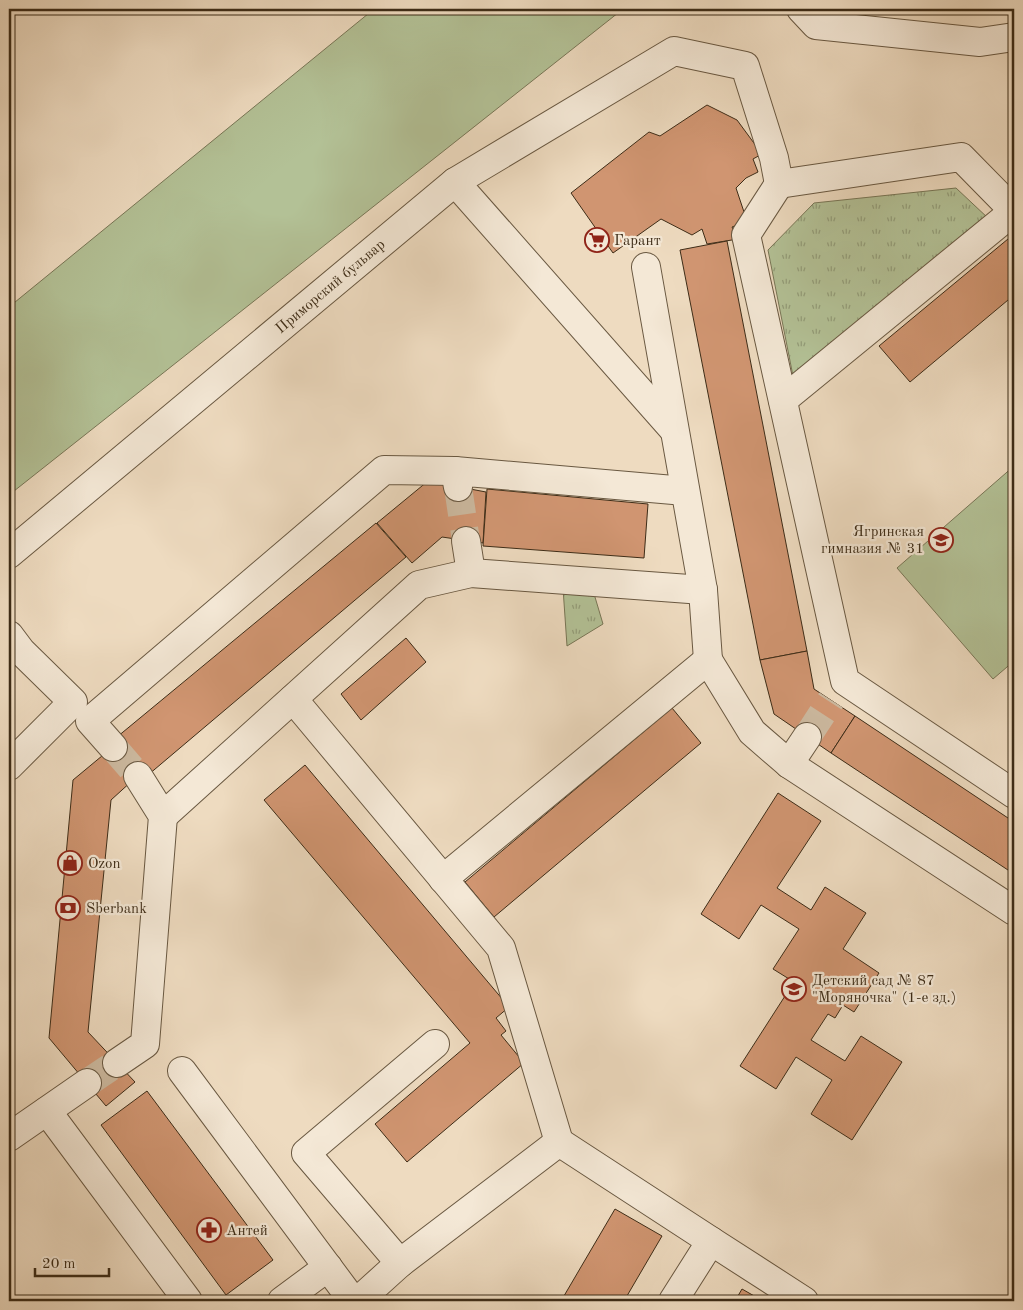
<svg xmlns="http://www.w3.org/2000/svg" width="1023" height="1310" font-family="'Old Standard TT',serif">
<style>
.green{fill:#b3c196;stroke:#787656}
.park{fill:url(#park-tufts);stroke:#787656}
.building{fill:#d09571;stroke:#3d2c17}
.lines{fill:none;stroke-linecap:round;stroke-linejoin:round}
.minor-tunnel{stroke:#cbb89e;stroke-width:28;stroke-dasharray:28 14;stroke-linecap:butt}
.minor-casing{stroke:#695841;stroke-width:30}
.minor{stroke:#f4e8d6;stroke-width:28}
.labels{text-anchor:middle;stroke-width:4.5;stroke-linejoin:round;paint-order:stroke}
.poi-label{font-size:15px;fill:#3d2c17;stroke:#f4e8d6;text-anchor:start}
.street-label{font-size:15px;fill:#3d2c17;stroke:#f4e8d6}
</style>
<defs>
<pattern id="park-tufts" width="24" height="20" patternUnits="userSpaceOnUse" patternTransform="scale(1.25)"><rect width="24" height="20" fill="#b3c196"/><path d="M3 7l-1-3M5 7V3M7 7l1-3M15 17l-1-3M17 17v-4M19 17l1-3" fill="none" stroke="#939d79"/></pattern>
</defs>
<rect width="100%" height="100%" fill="#eedbc0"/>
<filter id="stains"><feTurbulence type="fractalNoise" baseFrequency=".004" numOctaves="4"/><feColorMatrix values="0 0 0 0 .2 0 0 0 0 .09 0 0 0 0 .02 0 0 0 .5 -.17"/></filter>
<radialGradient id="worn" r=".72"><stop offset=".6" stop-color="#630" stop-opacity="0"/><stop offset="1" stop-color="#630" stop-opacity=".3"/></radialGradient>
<g class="green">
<path d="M374,9H623L9,495V307Z"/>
<path d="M1014,466V661L993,679L897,568Z"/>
</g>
<g class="park">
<path d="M956,188L989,219L794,381L768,250L814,203Z"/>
<path d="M592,587L603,624L567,646L563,588Z"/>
</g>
<g class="building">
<path d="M707,105L737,120L762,154L753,159L758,172L746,178L736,188L744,212L740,224L732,227L738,239L707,244L702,229L692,235L661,219L613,253L571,193L649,132L660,136Z"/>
<path d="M1014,234V295L910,382L879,346Z"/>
<path d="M727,241L807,651L760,660L680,250Z"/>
<path d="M428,481L486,492L483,543L442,537L412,563L377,523Z"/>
<path d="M487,489L648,504L644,558L483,546Z"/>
<path d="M376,523L406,557L148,775L117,737Z"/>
<path d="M406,638L426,662L361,720L341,694Z"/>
<path d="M807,651L814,689L855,716L831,753L774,714L760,660Z"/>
<path d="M672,708L701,743L494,917L465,882Z"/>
<path d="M855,716L1014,822V874L831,753Z"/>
<path d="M120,741L144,770L111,800L88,1032L135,1082L106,1106L49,1038L73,780Z"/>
<path d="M305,765L509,1007L496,1018L506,1031L501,1035L524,1063L407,1162L375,1124L470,1043L264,800Z"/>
<path d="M778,793L821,821L777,888L811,910L825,887L866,913L843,949L879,973L854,1012L843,1005L835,1018L828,1014L811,1040L845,1061L861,1036L902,1062L852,1140L811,1114L832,1080L796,1057L776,1089L740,1066L794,982L773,969L799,929L761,905L739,939L701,914Z"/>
<path d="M147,1091L273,1260L226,1295L101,1125Z"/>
<path d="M615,1209L662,1236L624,1301H561Z"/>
<path d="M742,1289L763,1301H735Z"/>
</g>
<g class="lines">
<g class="minor-tunnel">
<path d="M458,487L466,541"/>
<path d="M807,737L831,700"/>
<path d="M113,747L138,776"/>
<path d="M87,1083L117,1063"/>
</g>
<defs>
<g id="minor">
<path d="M801,9L816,25L980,42L1014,37"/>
<path d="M455,182L674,430"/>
<path d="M779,184L746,235L845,681L1014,794"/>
<path d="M646,267L703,590L708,660"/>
<path d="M783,400L1014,211"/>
<path d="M458,487L455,471L685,491"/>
<path d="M466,541L471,573"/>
<path d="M9,554L455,182L674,51L745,66L774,158L779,184L961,157L1014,211"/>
<path d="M9,635L21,651L73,702L9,766"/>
<path d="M293,699L501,948L559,1142"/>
<path d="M113,747L90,721L384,470L455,471"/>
<path d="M789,764L807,737"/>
<path d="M163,816L419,585L471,573L703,590"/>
<path d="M443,879L708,660L752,732L789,764L1014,911"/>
<path d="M117,1063L145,1044L163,816L138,776"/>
<path d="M182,1071L353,1301"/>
<path d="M47,1111L188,1301"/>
<path d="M9,1137L87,1083"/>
<path d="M711,1241L804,1301"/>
<path d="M400,1263L306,1153L435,1044"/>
<path d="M282,1301L328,1267"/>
<path d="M358,1301L400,1263L559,1142L711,1241L673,1301"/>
</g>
</defs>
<use href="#minor" class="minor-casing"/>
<use href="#minor" class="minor"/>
</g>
<defs>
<symbol id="supermarket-ring" viewBox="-11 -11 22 22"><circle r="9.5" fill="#f4e8d6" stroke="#8f2418" stroke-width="1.5"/><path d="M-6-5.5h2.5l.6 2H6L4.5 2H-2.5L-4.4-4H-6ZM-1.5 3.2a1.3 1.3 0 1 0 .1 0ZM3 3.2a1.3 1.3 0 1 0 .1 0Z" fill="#8f2418"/></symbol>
<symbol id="school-ring" viewBox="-11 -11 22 22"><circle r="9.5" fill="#f4e8d6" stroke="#8f2418" stroke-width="1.5"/><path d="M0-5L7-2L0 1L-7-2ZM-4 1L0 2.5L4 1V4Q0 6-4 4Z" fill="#8f2418"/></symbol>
<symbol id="shop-ring" viewBox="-11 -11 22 22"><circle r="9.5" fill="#f4e8d6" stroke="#8f2418" stroke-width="1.5"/><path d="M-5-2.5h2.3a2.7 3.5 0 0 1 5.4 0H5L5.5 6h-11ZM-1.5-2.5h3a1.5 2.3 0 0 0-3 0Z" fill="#8f2418"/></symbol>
<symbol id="bank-ring" viewBox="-11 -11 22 22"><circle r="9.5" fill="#f4e8d6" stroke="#8f2418" stroke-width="1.5"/><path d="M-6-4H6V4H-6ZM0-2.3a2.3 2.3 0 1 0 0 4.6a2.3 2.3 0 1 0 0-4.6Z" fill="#8f2418"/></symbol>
<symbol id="pharmacy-ring" viewBox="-11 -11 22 22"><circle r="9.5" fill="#f4e8d6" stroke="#8f2418" stroke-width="1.5"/><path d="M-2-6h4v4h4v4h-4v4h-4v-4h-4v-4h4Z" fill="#8f2418"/></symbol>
</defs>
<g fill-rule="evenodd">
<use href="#supermarket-ring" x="583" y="226" width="28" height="28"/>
<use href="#school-ring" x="927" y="526" width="28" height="28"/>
<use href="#shop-ring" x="56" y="849" width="28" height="28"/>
<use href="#bank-ring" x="54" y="894" width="28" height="28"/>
<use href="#school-ring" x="780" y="975" width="28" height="28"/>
<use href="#pharmacy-ring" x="195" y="1216" width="28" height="28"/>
</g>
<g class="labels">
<g class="poi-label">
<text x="614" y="245">Гарант</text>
<text x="924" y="536" text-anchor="end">Ягринская<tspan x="924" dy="17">гимназия № 31</tspan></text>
<text x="88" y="868">Ozon</text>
<text x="86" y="913">Sberbank</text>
<text x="812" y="985">Детский сад № 87<tspan x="812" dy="17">"Моряночка" (1-е зд.)</tspan></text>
<text x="226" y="1235">Антей</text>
</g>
<g class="street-label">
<text transform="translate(330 286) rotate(-40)" y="5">Приморский бульвар</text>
</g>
</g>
<rect width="1023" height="1310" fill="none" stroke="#eedbc0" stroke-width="30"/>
<rect x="10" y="10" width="1003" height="1290" fill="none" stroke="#3d2c17" stroke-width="2.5"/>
<rect x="15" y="15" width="993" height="1280" fill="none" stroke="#3d2c17"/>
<path d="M35 1268v8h74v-8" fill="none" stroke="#3d2c17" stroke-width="2.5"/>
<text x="42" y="1268" font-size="15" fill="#3d2c17" stroke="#f4e8d6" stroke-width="4" paint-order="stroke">20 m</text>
<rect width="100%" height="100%" filter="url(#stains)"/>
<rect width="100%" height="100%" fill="url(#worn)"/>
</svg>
